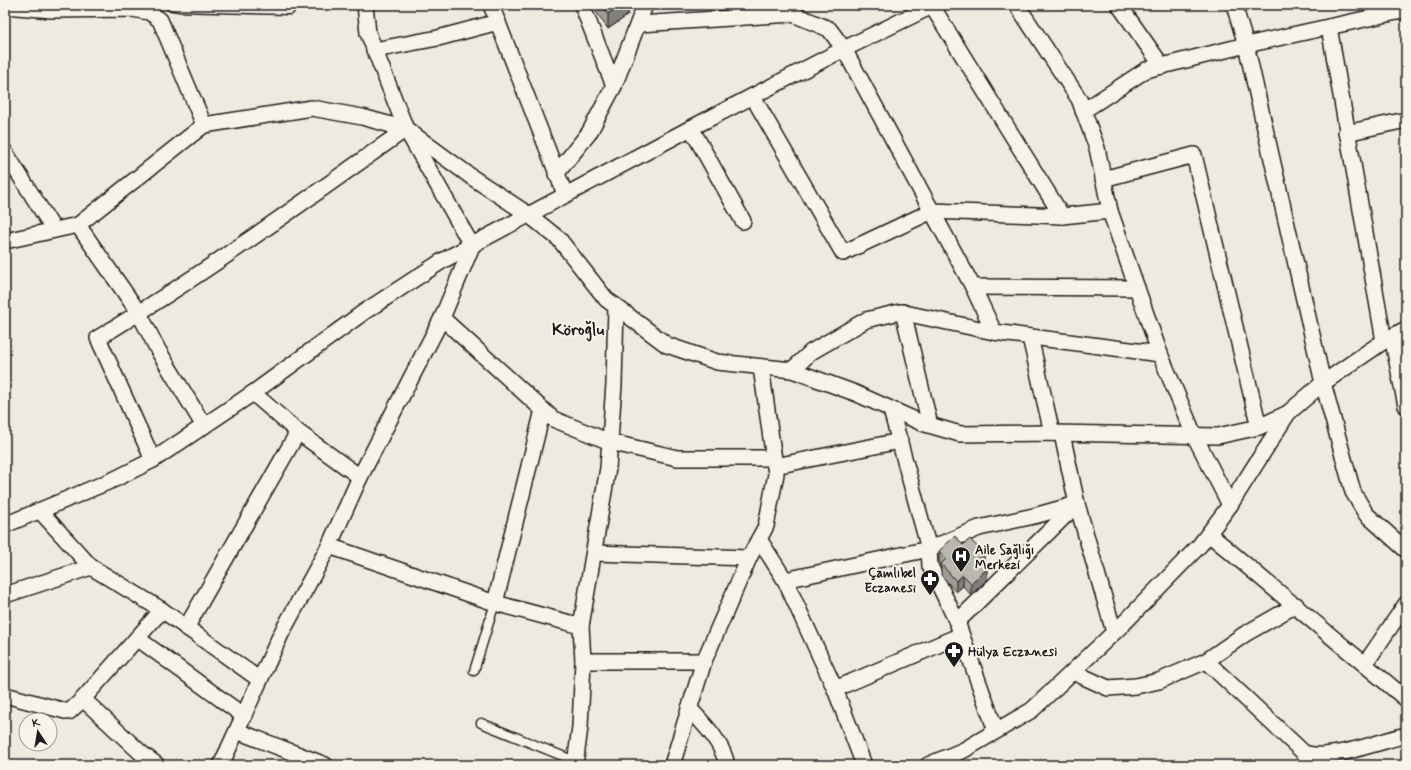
<svg xmlns="http://www.w3.org/2000/svg" width="1411" height="770" font-family="Mynerve,sans-serif">
<style>
.lines{fill:none;stroke-linecap:round;stroke-linejoin:round}
.lane-casing{stroke:#1c1c1c;stroke-width:11}
.street-casing{stroke:#1c1c1c;stroke-width:18}
.lane{stroke:#f7f3e8;stroke-width:8}
.street{stroke:#f7f3e8;stroke-width:15}
.wall{fill:#a09d96;stroke:#1c1c1c}
.shaded-wall{fill:#82807a;stroke:#1c1c1c}
.building{fill:#bab7af;stroke:#1c1c1c}
.labels{text-anchor:middle;stroke-width:4;stroke-linejoin:round;paint-order:stroke}
.poi-label{font-size:13px;font-weight:bold;fill:#1c1c1c;stroke:#f7f3e8;text-anchor:start}
.district-label{font-size:17px;font-weight:bold;fill:#1c1c1c;stroke:#f7f3e8}
</style>
<rect width="100%" height="100%" fill="#eeeae0"/>
<filter id="ink" filterUnits="userSpaceOnUse"><feTurbulence type="fractalNoise" baseFrequency=".025" numOctaves="2"/><feDisplacementMap in="SourceGraphic" scale="8" xChannelSelector="R" yChannelSelector="G"/><feConvolveMatrix kernelMatrix="1 2 1 2 8 2 1 2 1" color-interpolation-filters="sRGB"/></filter>
<g filter="url(#ink)">
<g class="lines">
<defs>
<g id="lane">
<path d="M169,5L179,7L290,10"/>
<path d="M474,671L495,603"/>
<path d="M481,723L575,761"/>
</g>
<g id="street">
<path d="M491,5L565,194"/>
<path d="M582,5L614,86"/>
<path d="M1017,5L1079,99L1097,148L1110,211L1160,354L1194,435L1230,505"/>
<path d="M1119,5L1162,66"/>
<path d="M5,6L52,10L132,9L149,12L160,20L204,125"/>
<path d="M932,6L1062,216"/>
<path d="M1406,10L1246,45L1323,383L1353,492L1366,514L1406,550"/>
<path d="M639,24L793,14L829,29L844,49L973,287L994,332"/>
<path d="M1329,27L1384,341"/>
<path d="M374,50L438,38L498,22"/>
<path d="M753,97L843,253L932,211L1062,216L1110,211"/>
<path d="M1083,111L1146,70L1246,45L1234,5"/>
<path d="M691,128L743,221"/>
<path d="M1346,133L1406,120"/>
<path d="M5,152L54,230"/>
<path d="M556,174L589,133L614,86L645,5"/>
<path d="M1103,179L1194,155L1259,427"/>
<path d="M78,225L139,313L158,350L204,426"/>
<path d="M5,241L78,225L204,125L312,108L362,117L406,129L473,178L529,215L559,239L606,299L667,345L717,362L792,370L855,393L922,423L960,434L1052,433L1218,436L1259,427L1288,413L1323,383L1384,341L1406,329"/>
<path d="M973,287L1137,288"/>
<path d="M903,312L930,425"/>
<path d="M442,318L553,419L610,442L677,458H774"/>
<path d="M1030,337L1052,433"/>
<path d="M1392,337L1406,406"/>
<path d="M792,370L811,352L866,320L900,312L994,332L1160,354"/>
<path d="M253,393L298,432L360,477"/>
<path d="M891,410L929,549L979,528L1034,516L1077,504L1114,632"/>
<path d="M153,460L98,338C204,274 305,201 406,129"/>
<path d="M775,466L900,441"/>
<path d="M41,512L91,567L162,610L260,680"/>
<path d="M5,525L115,479L153,460L253,393L364,312L442,261L691,128L844,49L934,5"/>
<path d="M1209,534L1406,699"/>
<path d="M759,539L785,580L835,689L864,765"/>
<path d="M329,546L495,603L581,626"/>
<path d="M594,553L749,558"/>
<path d="M785,580L929,549L930,566L957,622L996,731"/>
<path d="M5,595L91,567"/>
<path d="M495,603L543,410"/>
<path d="M957,622L1077,504L1062,434"/>
<path d="M186,628L298,432"/>
<path d="M137,638L244,716"/>
<path d="M583,661H704"/>
<path d="M1206,661L1304,753C1327,762 1381,741 1406,735"/>
<path d="M1365,664L1406,604"/>
<path d="M1073,672L1108,688L1136,686L1159,681L1206,661L1245,634L1296,605"/>
<path d="M835,689L961,635"/>
<path d="M5,695L69,712L83,699"/>
<path d="M689,708C705,725 722,742 727,765"/>
<path d="M237,731L325,765"/>
<path d="M157,765L141,753L83,699L162,610"/>
<path d="M221,765L281,634L329,546L360,477L442,318L472,246L406,129L368,33L365,5"/>
<path d="M575,765L580,727L583,661L581,626L608,468L614,384L616,306"/>
<path d="M672,765L704,661L749,558L766,526L776,474L761,367"/>
<path d="M928,765L964,750L1032,710L1125,622L1200,545L1230,505L1288,413"/>
</g>
</defs>
<use href="#lane" class="lane-casing"/>
<use href="#street" class="street-casing"/>
<use href="#lane" class="lane"/>
<use href="#street" class="street"/>
</g>
<g class="wall">
<path d="M591,5H628V15L608,29Z"/>
<path d="M963,545L984,565L987,580L971,595L963,586L956,592L941,575V564L939,562V551Z"/>
</g>
<g class="shaded-wall">
<path d="M621,5H628V15L608,29V14Z"/>
<path d="M984,554V566L979,559Z"/>
<path d="M987,569V580L971,595V583Z"/>
<path d="M963,575V586L956,592V581Z"/>
</g>
<g class="building">
<path d="M601,5H621L608,14Z"/>
<path d="M955,536L963,545L970,539L984,554L979,559L987,569L971,583L963,575L956,581L941,564L946,559L939,551Z"/>
</g>
</g>
<defs>
<symbol id="hospital-pin" viewBox="-11 -11 22 30"><path d="M0 17L-7.5 6A9.5 9.5 0 1 1 7.5 6Z" fill="#1c1c1c" stroke="#f7f3e8"/><path d="M-5-5h3v3.5h4V-5h3V5h-3V1.5h-4V5h-3Z" fill="#fff"/></symbol>
<symbol id="pharmacy-pin" viewBox="-11 -11 22 30"><path d="M0 17L-7.5 6A9.5 9.5 0 1 1 7.5 6Z" fill="#1c1c1c" stroke="#f7f3e8"/><path d="M-2-6h4v4h4v4h-4v4h-4v-4h-4v-4h4Z" fill="#fff"/></symbol>
</defs>
<g fill-rule="evenodd">
<use href="#hospital-pin" x="950" y="545" width="22" height="30"/>
<use href="#pharmacy-pin" x="919" y="568" width="22" height="30"/>
<use href="#pharmacy-pin" x="943" y="640" width="22" height="30"/>
</g>
<g class="labels">
<g class="poi-label">
<text x="975" y="554">Aile Sağlığı<tspan x="975" dy="15">Merkezi</tspan></text>
<text x="916" y="577" text-anchor="end">Çamlıbel<tspan x="916" dy="15">Eczanesi</tspan></text>
<text x="968" y="656">Hülya Eczanesi</text>
</g>
<g class="district-label">
<text x="578" y="335">Köroğlu</text>
</g>
</g>
<rect width="1411" height="770" fill="none" stroke="#f7f3e8" stroke-width="20"/>
<rect x="10" y="10" width="1391" height="750" fill="none" stroke="#1c1c1c" stroke-width="1.5" filter="url(#ink)"/>
<g transform="translate(38 732) rotate(348)"><circle r="19" fill="#f7f3e8" stroke="#9f9d96"/>
<path d="M0-3L7 15L0 10L-7 15Z" fill="#1c1c1c"/>
<text y="-6" font-size="11" font-weight="bold" text-anchor="middle" fill="#1c1c1c">K</text>
</g>
</svg>
